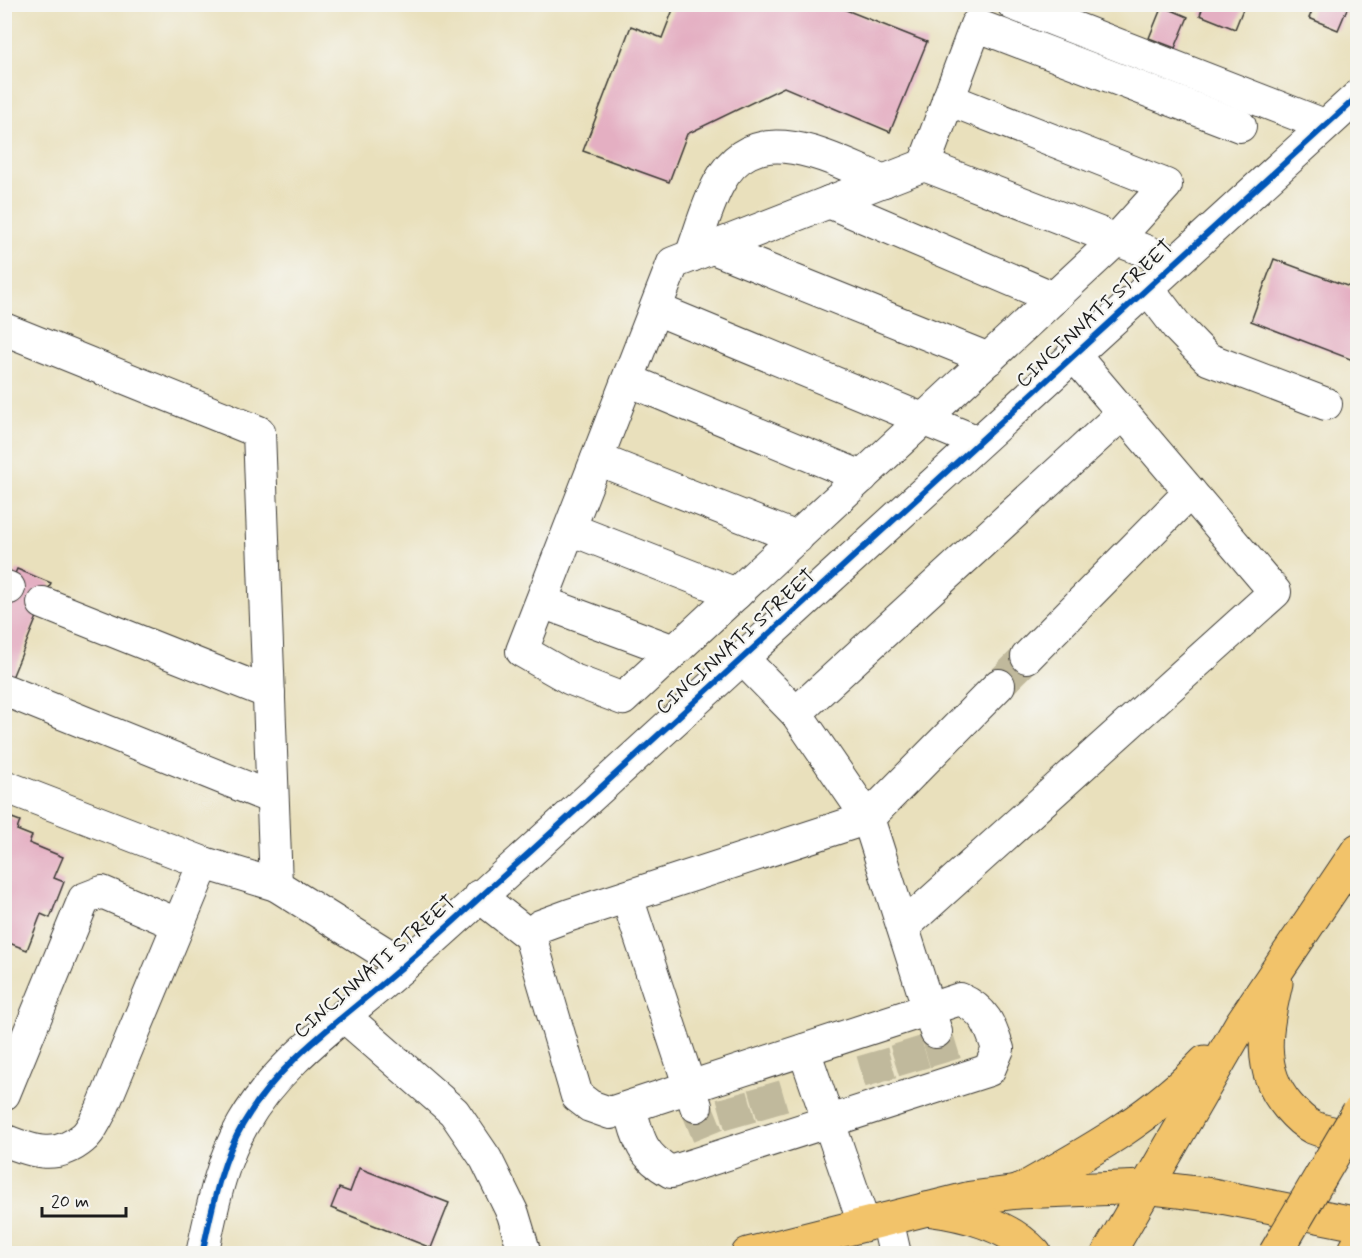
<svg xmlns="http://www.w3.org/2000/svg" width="1362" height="1258" font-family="Mynerve,sans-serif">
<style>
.building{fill:#e4afc2}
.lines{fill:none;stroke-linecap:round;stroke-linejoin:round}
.minor-tunnel{stroke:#c0b99c;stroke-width:32;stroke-dasharray:32 16;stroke-linecap:butt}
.minor-casing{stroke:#3b3934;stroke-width:34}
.major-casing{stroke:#3b3934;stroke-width:35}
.highway-casing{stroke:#3b3934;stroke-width:35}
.minor{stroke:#fff;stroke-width:32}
.major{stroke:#f2c36a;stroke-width:33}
.highway{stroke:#f2c36a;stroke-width:33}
.highway-bridge-casing{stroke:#3b3934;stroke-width:35;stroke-linecap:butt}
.highway-bridge{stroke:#f2c36a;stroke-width:33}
.cycleway-casing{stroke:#f6f6f2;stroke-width:10}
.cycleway{stroke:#0057b8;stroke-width:6}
.labels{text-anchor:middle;stroke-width:4.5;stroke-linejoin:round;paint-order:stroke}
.street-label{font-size:20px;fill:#1c1c1c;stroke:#f6f6f2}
</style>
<rect width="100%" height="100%" fill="#f6f6f2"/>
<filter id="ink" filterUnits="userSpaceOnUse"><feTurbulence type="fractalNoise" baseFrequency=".0167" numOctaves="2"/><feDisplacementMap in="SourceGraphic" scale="12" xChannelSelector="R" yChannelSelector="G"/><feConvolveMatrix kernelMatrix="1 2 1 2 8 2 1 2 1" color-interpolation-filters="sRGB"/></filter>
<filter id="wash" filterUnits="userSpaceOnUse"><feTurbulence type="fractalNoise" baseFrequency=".008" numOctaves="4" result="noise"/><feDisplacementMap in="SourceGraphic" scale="24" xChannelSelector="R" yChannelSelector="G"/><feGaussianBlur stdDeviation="1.35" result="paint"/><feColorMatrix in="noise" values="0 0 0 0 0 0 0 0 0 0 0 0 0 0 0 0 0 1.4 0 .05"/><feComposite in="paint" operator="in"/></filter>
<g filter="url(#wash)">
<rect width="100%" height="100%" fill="#e9e0bc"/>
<g id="blocks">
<g class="building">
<path d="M681,4H831L927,42L890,132L784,87L687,134L669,182L583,151L631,26L662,38L674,7Z"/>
<path d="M1204,4H1245L1235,29L1200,15Z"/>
<path d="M1315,4H1349L1338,30L1309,18Z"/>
<path d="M1162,6L1188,17L1175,48L1149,38Z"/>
<path d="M1274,259L1358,290V362L1251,321Z"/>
<path d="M17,569L51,583L4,697V599Z"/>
<path d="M4,815L20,821L17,830L32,836L29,843L63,857L54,878L64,882L50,918L41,914L27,950L4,941Z"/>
<path d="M359,1168L449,1203L431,1248L331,1208L339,1188L350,1192Z"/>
</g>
</g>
</g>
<g filter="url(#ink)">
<use href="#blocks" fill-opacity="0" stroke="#3b3934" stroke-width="1.5"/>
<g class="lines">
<g class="minor-tunnel">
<path d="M999,685L1027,657"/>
<path d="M936,1032L948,1071"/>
<path d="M905,1041L917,1080"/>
<path d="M872,1052L883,1090"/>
<path d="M764,1085L775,1123"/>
<path d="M732,1095L743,1134"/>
<path d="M696,1106L711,1143"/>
</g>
<defs>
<g id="minor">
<path d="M1013,4L1324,125"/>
<path d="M948,99L1166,185L1117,239L623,699L571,679L522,651L673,263L924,165L1174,262"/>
<path d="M924,165L976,25L1240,126"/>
<path d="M829,202L1054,298"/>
<path d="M713,248L989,359"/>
<path d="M691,256C700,232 707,205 719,183C756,114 832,160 884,181"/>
<path d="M1147,287L1179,329L1208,359L1326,404"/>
<path d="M656,309L978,442"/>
<path d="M4,329L259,432L276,885"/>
<path d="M628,380L862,477"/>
<path d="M597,459L797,538"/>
<path d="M570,529L736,594"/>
<path d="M4,586L9,588"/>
<path d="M542,602L674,651"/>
<path d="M43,603L269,693"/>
<path d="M741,657L796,713L868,818L999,685"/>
<path d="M1027,657L1190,492"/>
<path d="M7,691L272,798"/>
<path d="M796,713L1123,413"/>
<path d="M4,786L204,863"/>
<path d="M479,896L530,936L577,1096L590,1106L610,1113L960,999C985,1010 990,1025 998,1049L989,1070L671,1172C641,1156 638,1138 630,1107"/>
<path d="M627,897L696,1106"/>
<path d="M903,927L1275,592L1073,354"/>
<path d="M530,936L540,926L570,915L868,818L936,1032"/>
<path d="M344,1016L454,1112L486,1159L513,1214L525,1254"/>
<path d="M804,1050L864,1224"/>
<path d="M4,1094L84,899L102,892L177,924"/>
<path d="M4,1140C33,1152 57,1160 83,1138C91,1132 96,1119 101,1111L204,863L276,885L404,965"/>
<path d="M887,1219L895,1254"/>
<path d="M202,1254C212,1210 220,1163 243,1124C279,1061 340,1021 394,974C440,935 484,893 529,853L1358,96"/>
</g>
<path id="major" d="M748,1254L971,1198L1018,1192L1145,1187L1212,1195L1358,1224"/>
<g id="highway">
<path d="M1276,983C1266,1027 1256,1069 1288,1106C1294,1113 1304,1123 1312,1127C1326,1133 1343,1135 1358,1138"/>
<path d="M1018,1192C1085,1154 1151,1119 1205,1062"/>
<path d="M926,1209C964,1214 1008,1224 1035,1254"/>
<path d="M1108,1254L1241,1024L1358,850"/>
<path d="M1353,1254L1358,1245"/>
</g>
</defs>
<use href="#minor" class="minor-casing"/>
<use href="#major" class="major-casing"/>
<use href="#highway" class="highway-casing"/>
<use href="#minor" class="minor"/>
<use href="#major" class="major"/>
<use href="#highway" class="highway"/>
<defs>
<path id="highway-bridge" d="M1275,1254L1358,1113"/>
</defs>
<use href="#highway-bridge" class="highway-bridge-casing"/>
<use href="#highway-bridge" class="highway-bridge"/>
<defs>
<path id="cycleway" d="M202,1254C212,1210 220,1163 243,1124C279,1061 340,1021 394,974C440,935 484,893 529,853L1358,96"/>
</defs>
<use href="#cycleway" class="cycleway-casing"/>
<use href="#cycleway" class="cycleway"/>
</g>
</g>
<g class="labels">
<g class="street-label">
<text transform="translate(1094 313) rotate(-43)" y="7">CINCINNATI STREET</text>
<text transform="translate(735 641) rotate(-42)" y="7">CINCINNATI STREET</text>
<text transform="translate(374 966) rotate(-41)" y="7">CINCINNATI STREET</text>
</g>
</g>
<rect width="1362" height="1258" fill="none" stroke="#f6f6f2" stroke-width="24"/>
<path d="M42 1207v9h84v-9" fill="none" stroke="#1c1c1c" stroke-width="3"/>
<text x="51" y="1207" font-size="18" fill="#1c1c1c" stroke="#f6f6f2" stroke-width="4.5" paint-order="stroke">20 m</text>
</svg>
